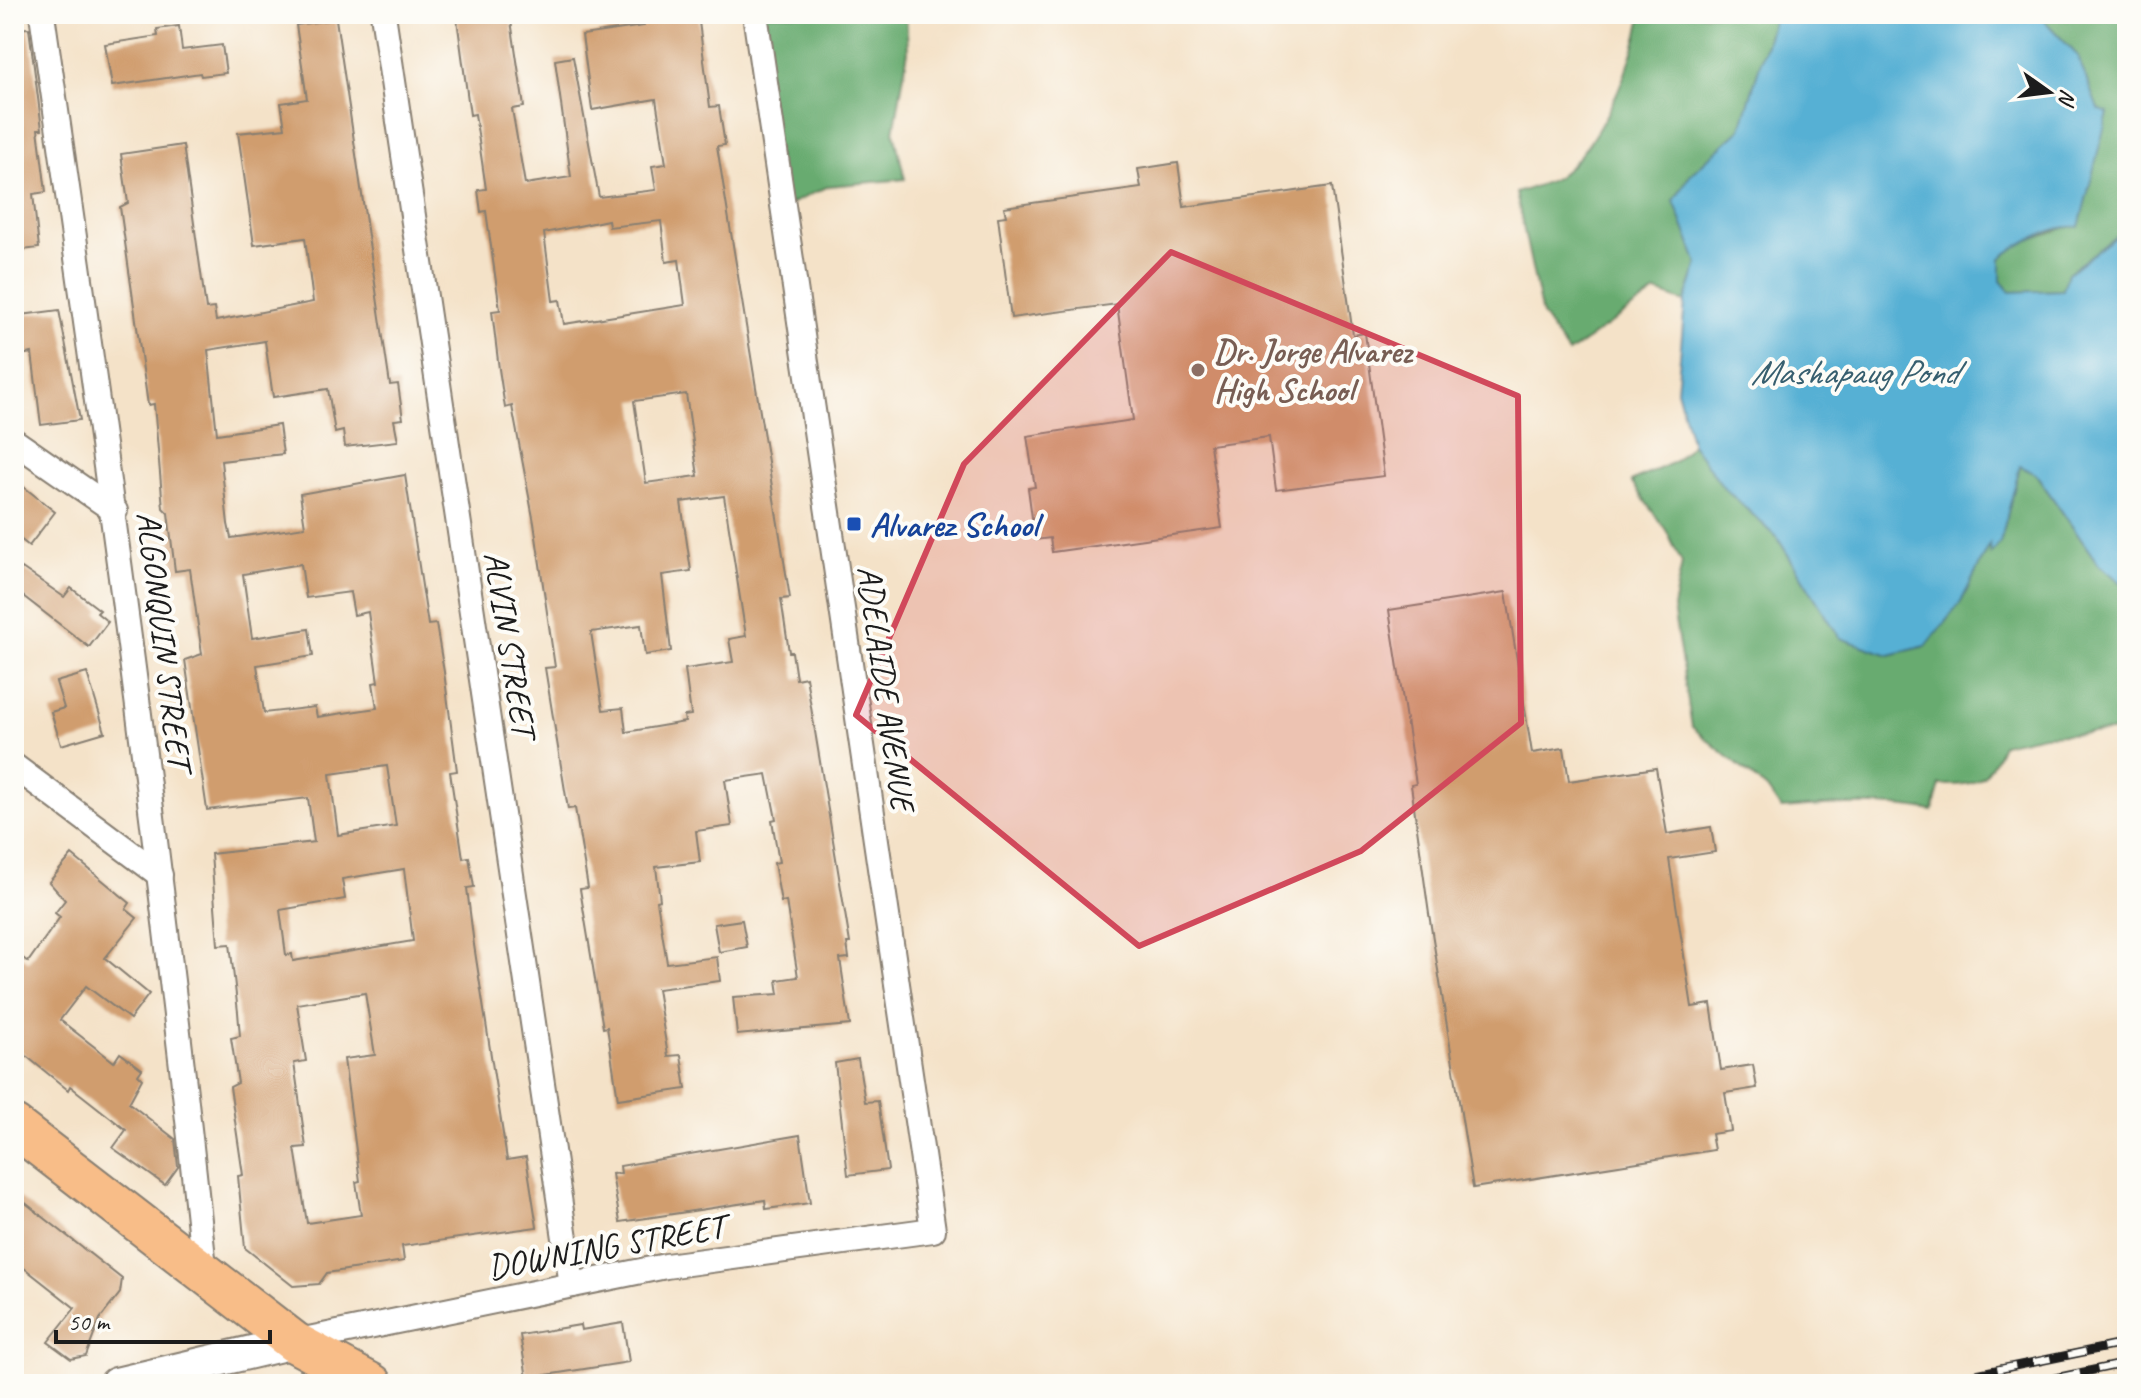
<svg xmlns="http://www.w3.org/2000/svg" width="2141" height="1398" font-family="Caveat,sans-serif">
<style>
.forest{fill:#67ab70;stroke:#426446;stroke-width:2}
.water{fill:#57b0d4;stroke:#3a6678;stroke-width:2}
.building{fill:#d09d6e;fill-rule:evenodd}
.lines{fill:none;stroke-linecap:round;stroke-linejoin:round}
.minor-casing{stroke:#887f72;stroke-width:28}
.tertiary-casing{stroke:#887f72;stroke-width:36}
.primary-casing{stroke:#887f72;stroke-width:44}
.minor{stroke:#fff;stroke-width:24}
.tertiary{stroke:#fff;stroke-width:32}
.primary{stroke:#f8bd88;stroke-width:40}
.rail-casing{stroke:#1c1c1c;stroke-width:9}
.rail{stroke:#fdfcf7;stroke-width:6;stroke-dasharray:18;stroke-linecap:butt}
.marked{fill:#d1495b;fill-opacity:0.2;stroke:#d1495b;stroke-width:6;stroke-linejoin:round}
.education-dot{fill:#8d6e63;stroke:#fdfcf7;stroke-width:3}
.transit-dot{fill:#1a4fb4;stroke:#fdfcf7;stroke-width:3}
.labels{text-anchor:middle;stroke-width:8;stroke-linejoin:round;paint-order:stroke}
.education-label{font-size:34px;font-weight:bold;fill:#785e54;stroke:#fdfcf7;text-anchor:start}
.transit-label{font-size:34px;font-weight:bold;fill:#164399;stroke:#fdfcf7;text-anchor:start}
.street-label{font-size:34px;fill:#1c1c1c;stroke:#fdfcf7}
.water-label{font-size:36px;font-style:italic;fill:#375f6f;stroke:#fdfcf7}
</style>
<rect width="100%" height="100%" fill="#fdfcf7"/>
<filter id="ink" filterUnits="userSpaceOnUse"><feTurbulence type="fractalNoise" baseFrequency=".0125" numOctaves="2"/><feDisplacementMap in="SourceGraphic" scale="16" xChannelSelector="R" yChannelSelector="G"/><feConvolveMatrix kernelMatrix="1 2 1 2 8 2 1 2 1" color-interpolation-filters="sRGB"/></filter>
<filter id="wash" filterUnits="userSpaceOnUse"><feTurbulence type="fractalNoise" baseFrequency=".006" numOctaves="4" result="noise"/><feDisplacementMap in="SourceGraphic" scale="32" xChannelSelector="R" yChannelSelector="G"/><feGaussianBlur stdDeviation="1.8" result="paint"/><feColorMatrix in="noise" values="0 0 0 0 0 0 0 0 0 0 0 0 0 0 0 0 0 1.4 0 .05"/><feComposite in="paint" operator="in"/></filter>
<g filter="url(#wash)">
<rect width="100%" height="100%" fill="#f4e2c8"/>
<g class="forest">
<path d="M758,14H906L908,51L894,132L905,179L829,186L784,207Z"/>
<path d="M1642,14H1779L1774,17L1741,129L1691,174L1674,200L1698,264L1685,302L1656,292L1568,353L1542,315L1516,193C1529,188 1546,184 1557,177C1599,147 1634,64 1642,14Z"/>
<path d="M2038,14H2127V228L2068,273L2064,290L2010,292L2001,281V258L2019,243L2070,226L2108,114L2098,110L2077,55Z"/>
<path d="M1692,444L1725,489L1777,537L1840,638L1889,655L1926,646L1961,602L1991,542L2000,543L2020,466L2035,473L2099,565L2127,587V726L2111,732L2043,735L2002,744C1987,780 1980,786 1940,785L1933,811C1882,801 1833,805 1781,809L1767,789L1692,727L1673,608L1682,563L1666,530L1631,482L1674,462Z"/>
</g>
<path class="water" d="M1779,14H2038L2077,55L2098,109L2108,113L2079,227C2054,224 2020,243 2001,258V281L2010,292L2063,290L2068,273L2127,228V587L2099,565L2036,474L2020,466L2000,543L1991,554L1990,544L1961,602L1926,646L1889,655L1840,638L1777,537L1725,489L1692,444L1677,390L1685,302L1698,264L1674,201L1691,174L1741,129L1774,17Z"/>
<g id="blocks">
<g class="building">
<path d="M494,14H510L524,107L512,109L525,184L571,177L555,60L573,57L599,197L656,190L652,166L666,164L656,99L592,110L582,35L644,26L642,14H698L710,107L719,106L725,145L717,146L790,598L781,599L789,652H792L796,679L806,677L850,943H847L849,958L840,959L850,1025L737,1035L733,997L779,994L777,980L798,977L786,901L781,902L774,863L779,862L772,820L776,819L767,774L725,780L732,826L696,831L700,862L656,867L660,900L657,901L667,963L717,957L720,981L657,989L668,1056L681,1055L686,1089L618,1099L607,1027L603,1028L580,889L588,888L575,808L568,809L545,668L555,667L534,523L512,406L505,408L499,369L492,311L500,310L486,211L481,212L478,190L486,189L475,114L470,115L457,19ZM608,220L609,227L661,221L666,262L679,260L685,305L564,324L560,300L553,301L544,233ZM686,394L698,476L646,483L634,401ZM724,496L746,636L729,639L733,662L685,669L691,715L684,716L685,722L626,732L623,708L603,710L591,632L641,625L645,655L671,651L662,575L691,571L681,502Z"/>
<path d="M336,19L390,385L398,384L403,419L394,420L398,441L345,447L343,431L335,433L328,389L273,397L265,341L208,350L217,434L279,425L283,454L221,461L228,524L231,538L305,527L300,494L405,475L428,625L436,624L444,672L457,771L450,772L463,858L469,857L474,887L467,888L474,945L507,1160L526,1157L537,1227L402,1246L404,1261L327,1273L319,1284L293,1286L245,1248L238,1176L243,1175L230,1087L238,1083L231,1038L240,1036L238,1012L230,944L218,945L211,854L314,842L308,798L207,810L185,660L202,654L190,569L175,571L168,513L163,508L154,404L148,405L120,207L128,203L121,154L183,145L206,309L214,308L216,321L313,302L305,238L254,245L238,133L285,128L281,103L307,99L296,25ZM301,564L306,598L350,592L354,615L368,612L378,682L373,683L377,708L317,717L315,707L264,713L257,665L313,656L309,629L252,638L243,574ZM387,766L396,826L338,835L330,774ZM404,869L413,941L293,961L292,954L286,955L280,910L345,899L342,879ZM365,993L375,1055L344,1059L360,1181L356,1182L361,1215L307,1223L295,1148L306,1147L294,1063L306,1061L297,1004Z"/>
<path d="M179,26L182,50L222,45L226,73L201,76L200,73L112,86L105,44L158,36L157,29Z"/>
<path d="M29,28L42,129H38L46,192L33,194L39,248L14,251V29Z"/>
<path d="M1178,163L1184,207L1332,186L1353,335L1365,333L1384,476L1276,490L1269,437L1210,445L1222,528L1052,552L1050,538L1035,540L1028,488L1035,487L1027,436L1133,420L1117,304L1011,318L998,217L1006,216L1004,207L1141,188L1138,169Z"/>
<path d="M59,310L80,420L41,425L32,353L14,356V316Z"/>
<path d="M14,479L55,512L29,546L14,534Z"/>
<path d="M22,568L64,597L71,588L100,610L97,613L108,622L89,647L14,589V580Z"/>
<path d="M1506,592L1532,753L1564,748L1569,781L1656,768L1667,834L1711,827L1715,852L1669,859L1692,1007L1711,1004L1721,1070L1753,1065L1757,1088L1725,1093L1731,1131L1711,1134L1714,1150L1473,1188L1429,914L1411,785L1416,784L1389,610Z"/>
<path d="M87,673L105,732L61,745L51,712L64,708L56,682Z"/>
<path d="M72,855L130,903L126,909L137,918L105,958L149,994L130,1019L86,986L60,1020L114,1062L120,1053L142,1069L138,1075L142,1079L129,1103L175,1139L178,1167L165,1185L113,1148L126,1130L70,1086L68,1090L14,1046V951L28,962L60,917L55,913L65,900L49,882Z"/>
<path d="M742,920L747,947L719,952L714,924Z"/>
<path d="M858,1059L865,1102L878,1101L888,1170L848,1175L835,1063Z"/>
<path d="M800,1135L810,1203L766,1209L765,1200L620,1222L612,1174L621,1173L620,1166Z"/>
<path d="M14,1194L122,1279L120,1293L100,1319L86,1356L71,1359L48,1342L75,1308L14,1260Z"/>
<path d="M623,1323L629,1362L527,1378L520,1335L580,1325L581,1330Z"/>
</g>
</g>
</g>
<g filter="url(#ink)">
<use href="#blocks" fill-opacity="0" stroke="#887f72" stroke-width="2"/>
<g class="lines">
<defs>
<g id="minor">
<path d="M42,14C103,434 161,854 205,1277"/>
<path d="M383,14L572,1285"/>
<path d="M14,441L115,511"/>
<path d="M14,766L160,875"/>
<path d="M294,1342L666,1266L933,1230L755,14"/>
</g>
<path id="tertiary" d="M116,1384L294,1342"/>
<path id="primary" d="M14,1126L294,1342L372,1384"/>
</defs>
<use href="#minor" class="minor-casing"/>
<use href="#tertiary" class="tertiary-casing"/>
<use href="#primary" class="primary-casing"/>
<use href="#minor" class="minor"/>
<use href="#tertiary" class="tertiary"/>
<use href="#primary" class="primary"/>
<defs>
<g id="rail">
<path d="M1927,1384L2127,1343"/>
<path d="M2027,1384L2127,1363"/>
<path d="M2100,1384L2127,1378"/>
</g>
</defs>
<use href="#rail" class="rail-casing"/>
<use href="#rail" class="rail"/>
</g>
</g>
<path class="marked" d="M1171,252L1518,396L1521,723L1361,851L1139,946L856,715L964,464Z"/>
<circle class="education-dot" cx="1198" cy="370" r="8"/>
<rect class="transit-dot" x="846" y="516" width="16" height="16" rx="4"/>
<g class="labels">
<g class="education-label">
<text x="1214" y="362">Dr. Jorge Alvarez<tspan x="1214" dy="39">High School</tspan></text>
</g>
<g class="transit-label">
<text x="870" y="536">Alvarez School</text>
</g>
<g class="street-label">
<text transform="translate(165 640) rotate(83)" y="12">ALGONQUIN STREET</text>
<text transform="translate(511 644) rotate(81)" y="12">ALVIN STREET</text>
<text transform="translate(887 688) rotate(82)" y="12">ADELAIDE AVENUE</text>
<text transform="translate(606 1246) rotate(-10)" y="12">DOWNING STREET</text>
</g>
<g class="water-label">
<text x="1854" y="384">Mashapaug Pond</text>
</g>
</g>
<rect width="2141" height="1398" fill="none" stroke="#fdfcf7" stroke-width="48"/>
<g transform="translate(2049 92) rotate(104)" stroke="#fdfcf7" stroke-width="6" paint-order="stroke">
<path d="M0-6L14 30L0 20L-14 30Z" fill="#1c1c1c"/>
<text y="-12" font-size="22" font-weight="bold" text-anchor="middle" fill="#1c1c1c">N</text>
</g>
<path d="M56 1330v12h214v-12" fill="none" stroke="#1c1c1c" stroke-width="4"/>
<text x="68" y="1330" font-size="24" fill="#1c1c1c" stroke="#fdfcf7" stroke-width="6" paint-order="stroke">50 m</text>
</svg>
